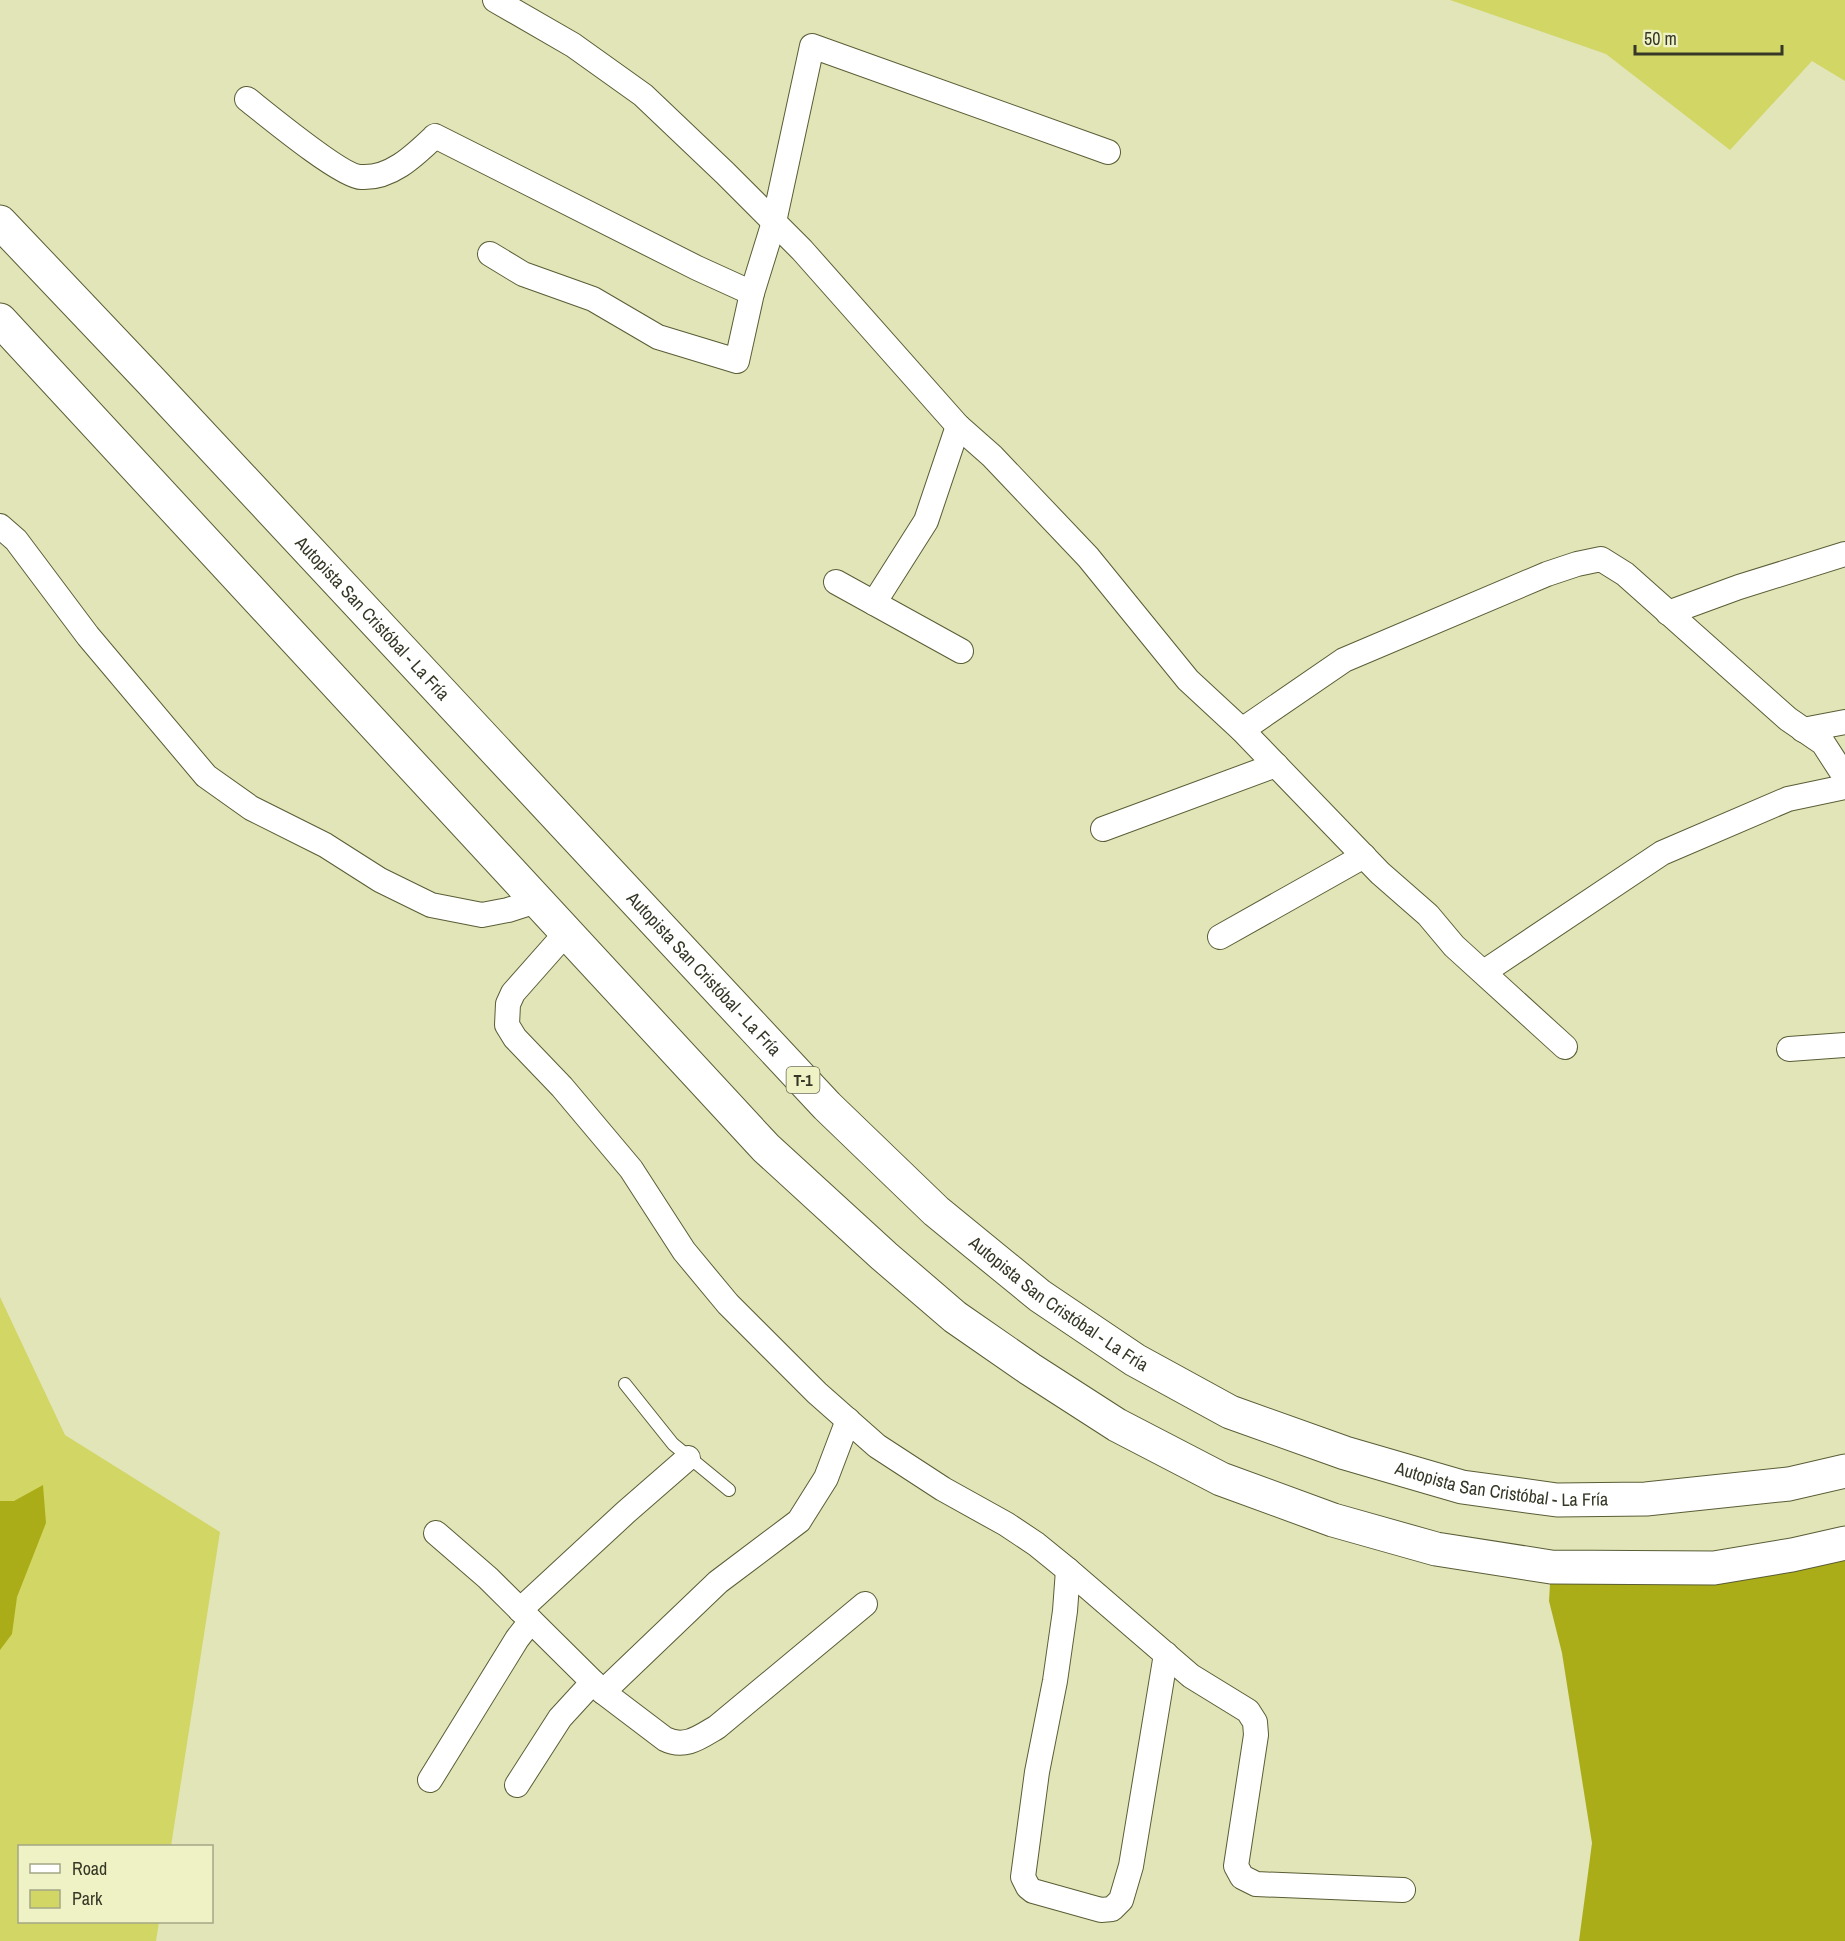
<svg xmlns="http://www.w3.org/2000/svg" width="1845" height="1941" font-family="'Archivo Narrow',sans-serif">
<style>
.green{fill:#d2d665}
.forest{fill:#aaad17}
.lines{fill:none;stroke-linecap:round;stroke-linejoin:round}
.lane-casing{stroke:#5a5d35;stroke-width:14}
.street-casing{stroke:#5a5d35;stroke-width:26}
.highway-casing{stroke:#5a5d35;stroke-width:35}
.lane{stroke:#fff;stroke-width:12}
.street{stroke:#fff;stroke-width:24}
.highway{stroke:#fff;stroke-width:33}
.labels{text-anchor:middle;stroke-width:5;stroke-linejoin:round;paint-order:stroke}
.shield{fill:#eef2c5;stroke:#6d6f56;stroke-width:1.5}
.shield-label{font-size:16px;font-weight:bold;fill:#363726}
.street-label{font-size:18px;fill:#363726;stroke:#eef2c5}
</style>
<rect width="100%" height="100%" fill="#e1e5b8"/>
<g class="green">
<path d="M1450,0H1845V81L1812,61L1730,150L1606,54Z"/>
<path d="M0,1297L65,1435L220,1532L171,1846H20V1922H159L156,1941H0Z"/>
</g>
<g class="forest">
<path d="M43,1485L46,1523L17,1597L12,1634L0,1650V1501H14Z"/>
<path d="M1845,1543V1941H1579L1592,1843L1562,1653L1549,1601L1551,1567Z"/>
</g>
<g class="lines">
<defs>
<path id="lane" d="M625,1384L673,1444L729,1490"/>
<g id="street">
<path d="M495,0L573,45L643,95L725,173L802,250L958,426L992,456L1088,557L1188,680L1242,730L1380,873L1428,915L1454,946L1565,1047"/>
<path d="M247,99C266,114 342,177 361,177C391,179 415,155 435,136L697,268L752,293"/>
<path d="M490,254L523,274L593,299L658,337L737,361L752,293L774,222L812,46L1108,152"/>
<path d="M0,526L16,540L88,636L206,776L251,808L325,845L380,880L431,905L482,915L508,910L536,901"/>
<path d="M836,582L961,651"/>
<path d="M874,603L926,521L958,426"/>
<path d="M1668,613L1739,587L1845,554"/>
<path d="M1242,730L1344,660L1547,574L1577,564L1601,559L1625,574L1788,719L1823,743L1845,777"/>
<path d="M1803,730L1845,722"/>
<path d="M1103,829L1276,765"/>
<path d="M566,933L513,993L508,1004L507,1025L515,1038L562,1087L631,1169L684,1251L728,1304L817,1393L877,1446L943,1489L1006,1524L1036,1544L1068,1570L1191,1676L1248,1711L1255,1722L1256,1735L1236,1866L1242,1877L1256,1884L1403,1890"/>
<path d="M1220,937L1364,856"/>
<path d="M1484,972L1662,853L1788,799L1845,787"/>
<path d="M1789,1049L1845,1045"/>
<path d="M436,1533L488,1578L603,1692L665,1739C685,1749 700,1737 717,1727L865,1604"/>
<path d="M1068,1570L1065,1611L1055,1681L1037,1772L1023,1877L1028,1887L1033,1891L1101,1910L1112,1909L1121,1900L1131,1866L1166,1654"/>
<path d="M520,1610L626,1512L688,1458"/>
<path d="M603,1692L718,1582L799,1521L826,1478L848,1420"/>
<path d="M430,1780L517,1639L531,1621"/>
<path d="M517,1785L560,1718L593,1682"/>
</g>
<g id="highway">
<path id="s1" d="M0,222L150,380L827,1106L936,1211L1040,1296L1135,1360L1230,1412L1345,1453L1462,1487L1557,1500L1646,1499L1789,1484L1845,1471"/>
<path d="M0,320L766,1148L884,1256L955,1317L1030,1369L1117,1425L1221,1479L1333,1520L1436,1549L1551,1567L1714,1568L1792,1555L1845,1543"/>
</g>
</defs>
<use href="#lane" class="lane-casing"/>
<use href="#street" class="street-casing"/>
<use href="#highway" class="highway-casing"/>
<use href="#lane" class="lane"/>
<use href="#street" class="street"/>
<use href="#highway" class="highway"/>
</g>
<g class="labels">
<rect class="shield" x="786.5" y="1067" width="33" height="26" rx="4.5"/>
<g class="shield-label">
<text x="803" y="1086">T-1</text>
</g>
<g class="street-label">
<text dy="6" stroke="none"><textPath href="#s1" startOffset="544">Autopista San Cristóbal - La Fría</textPath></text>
<text dy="6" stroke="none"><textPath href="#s1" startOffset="1030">Autopista San Cristóbal - La Fría</textPath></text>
<text dy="6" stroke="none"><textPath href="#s1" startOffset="1516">Autopista San Cristóbal - La Fría</textPath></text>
<text dy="6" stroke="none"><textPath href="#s1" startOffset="2002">Autopista San Cristóbal - La Fría</textPath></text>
</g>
</g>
<rect x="18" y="1845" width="195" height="78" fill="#eef2c5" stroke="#a4a785" stroke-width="1.5"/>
<rect x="30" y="1864" width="30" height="9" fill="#ffffff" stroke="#a4a785" stroke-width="1.5"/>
<text x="72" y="1875" font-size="18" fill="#363726">Road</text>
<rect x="30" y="1890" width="30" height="18" fill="#d2d665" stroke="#a4a785" stroke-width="1.5"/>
<text x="72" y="1905" font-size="18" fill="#363726">Park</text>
<path d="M1635 45v9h147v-9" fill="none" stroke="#363726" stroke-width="3"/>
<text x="1644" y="45" font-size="18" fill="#363726" stroke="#eef2c5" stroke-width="4.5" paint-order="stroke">50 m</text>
</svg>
